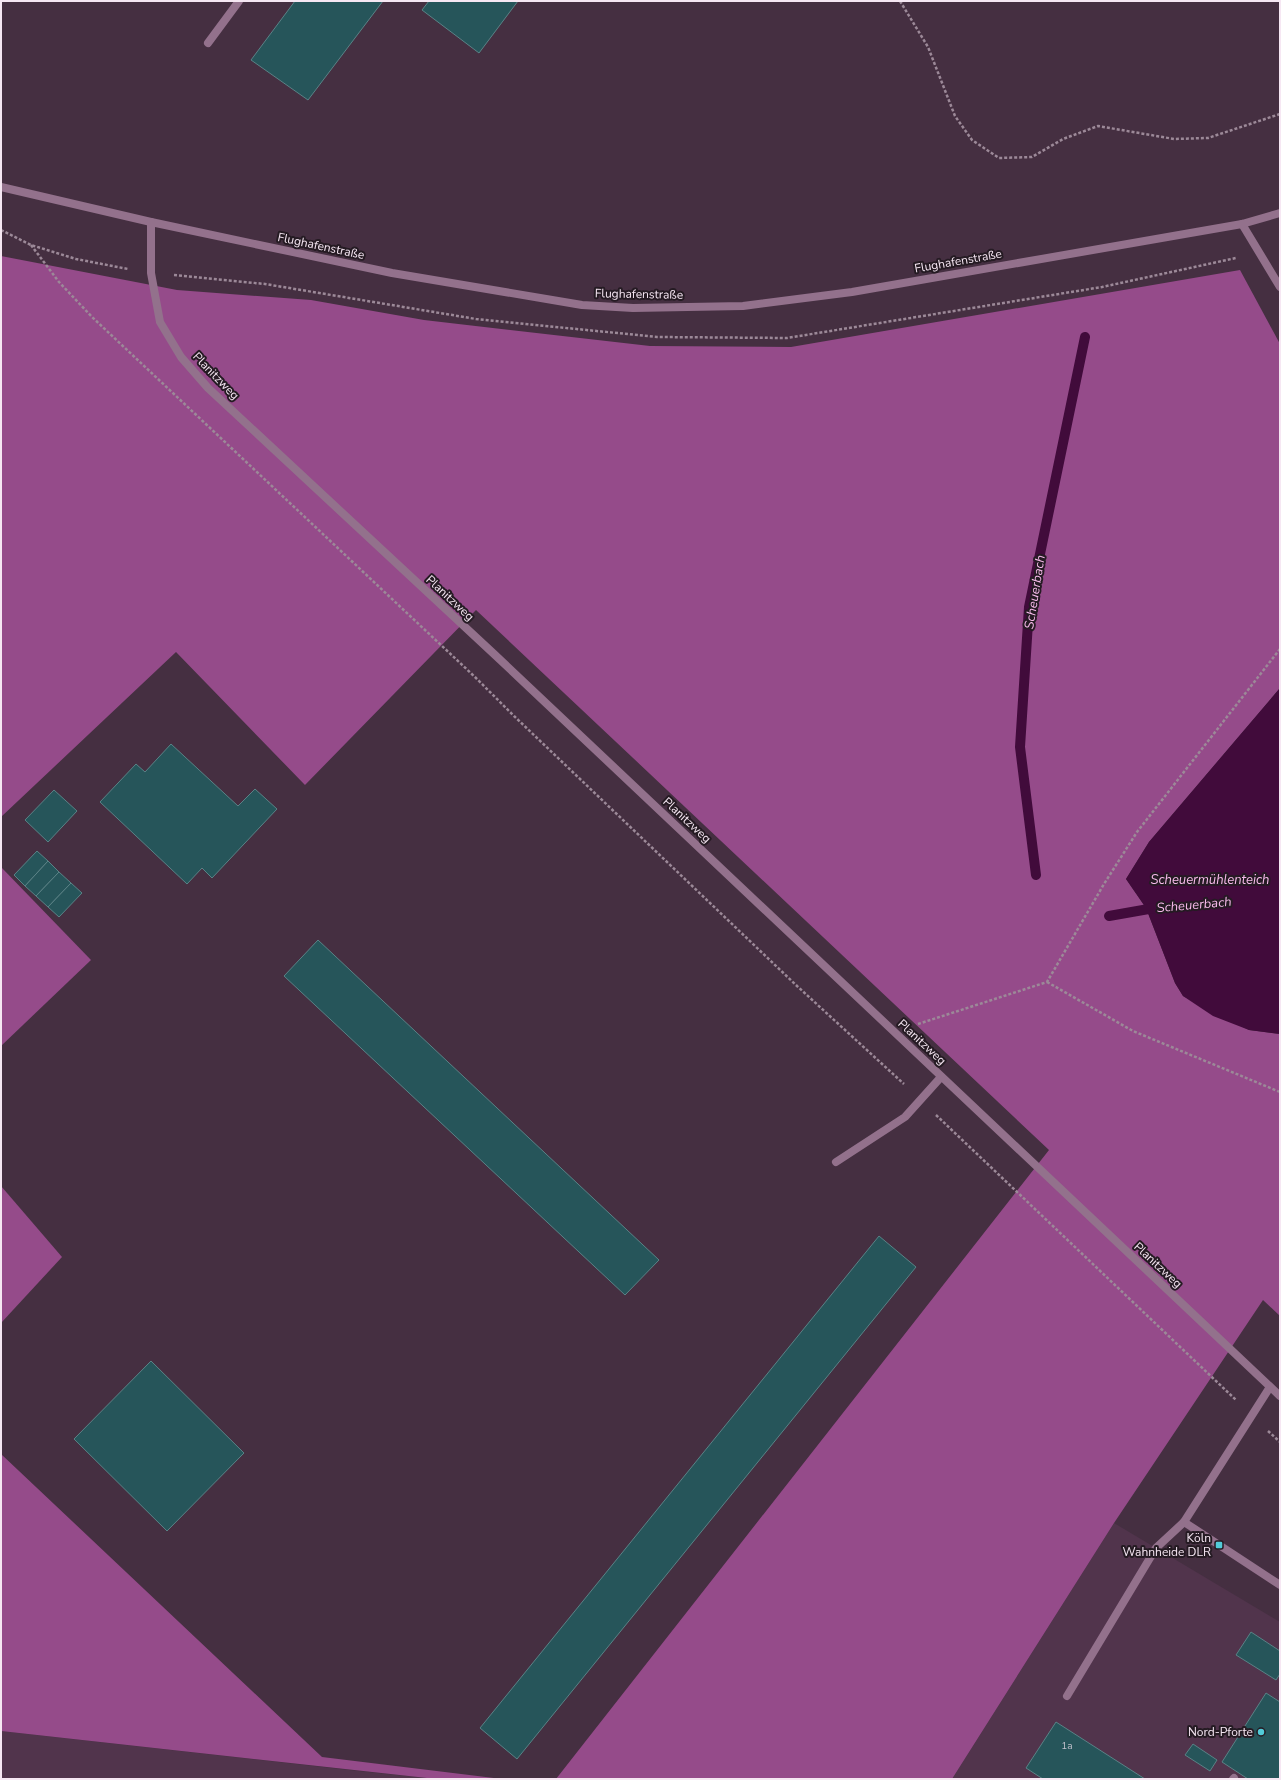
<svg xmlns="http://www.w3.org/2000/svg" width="1281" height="1780" font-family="'Nunito Sans',sans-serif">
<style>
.built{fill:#51344c}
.forest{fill:#954b8a}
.water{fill:#410b3b}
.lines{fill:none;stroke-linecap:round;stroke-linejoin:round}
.stream{stroke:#410b3b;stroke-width:10}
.building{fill:#26555a;stroke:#5a8286}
.path{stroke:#9c8998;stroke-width:2.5;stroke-dasharray:3 2;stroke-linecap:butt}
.lane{stroke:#93718c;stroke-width:8}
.street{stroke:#93718c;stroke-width:8}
.poi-dot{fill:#52cbd8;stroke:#251b23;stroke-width:1.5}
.labels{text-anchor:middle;stroke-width:4;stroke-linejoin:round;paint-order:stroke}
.number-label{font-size:10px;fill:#c2c2cd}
.street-label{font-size:12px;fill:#f6e7f3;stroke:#251b23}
.poi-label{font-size:12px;fill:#f6e7f3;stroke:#251b23;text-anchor:end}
.water-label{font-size:13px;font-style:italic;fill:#f7baeb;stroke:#251b23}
</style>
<rect width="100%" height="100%" fill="#452f41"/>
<g class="built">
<path d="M1114,1523L1280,1622V1779H952Z"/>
<path d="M1,1731L349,1770L436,1779H1Z"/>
</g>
<g class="forest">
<path d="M1,256L177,290L311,300L424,320L650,346L791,347L1240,270L1280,344V688L1149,842L1126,879L1146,908L1175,983L1183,996L1249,1030L1280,1034V1316L1263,1300L1114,1523L952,1779H556L1049,1150L476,610L305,785L176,652L1,817Z"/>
<path d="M1,867L91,960L1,1046Z"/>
<path d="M1,1186L62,1257L1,1323Z"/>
<path d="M1,1454L322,1757L502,1779H436L1,1731Z"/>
</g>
<path class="water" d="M1280,688V1034L1249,1030L1213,1016L1183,996L1175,983L1146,908L1126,879L1149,842Z"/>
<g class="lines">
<g class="stream">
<path d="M1036,875L1020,747L1029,607L1085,337"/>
<path d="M1109,916L1160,907"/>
</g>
</g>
<g class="building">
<path d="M295,1H383L308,100L251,60Z"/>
<path d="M429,1H518L479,53L422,10Z"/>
<path d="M171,744L238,806L255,789L277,809L212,878L202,868L187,884L100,802L136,764L145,772Z"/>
<path d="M54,790L77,811L48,842L25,820Z"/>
<path d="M37,851L48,861L25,886L14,875Z"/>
<path d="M48,861L59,872L36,896L25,886Z"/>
<path d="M59,872L71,883L48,907L36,896Z"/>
<path d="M71,883L82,893L59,917L48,907Z"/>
<path d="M318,940L659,1260L625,1295L284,976Z"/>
<path d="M879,1236L916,1267L517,1759L480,1728Z"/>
<path d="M151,1361L244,1453L167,1531L74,1439Z"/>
<path d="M1251,1632L1280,1651V1674L1276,1680L1236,1655Z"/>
<path d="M1266,1693L1280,1702V1779H1248L1222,1762Z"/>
<path d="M1056,1722L1145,1779H1043L1026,1768Z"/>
<path d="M1193,1744L1217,1760L1210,1771L1185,1755Z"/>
</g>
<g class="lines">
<g class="path">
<path d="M900,1L928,47L955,116L972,140L999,158L1032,157L1063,139L1098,126L1174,139L1208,138L1280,114"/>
<path d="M1,230L31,245L76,259L128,269"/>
<path d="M31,245L59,282L92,317L475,677L514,716L797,986L904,1084"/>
<path d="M174,275L265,284L476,319L657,337L787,338L1102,287L1236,258"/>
<path d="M1047,982L1133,1031L1280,1092"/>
<path d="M918,1024L1047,982L1104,884L1137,832L1280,649"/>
<path d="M936,1115L1236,1400"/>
<path d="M1268,1431L1280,1442"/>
</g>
<g class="lane">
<path d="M208,43L239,1"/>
<path d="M1242,224L1280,287"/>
<path d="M836,1162L905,1117L941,1077"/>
<path d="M1270,1387L1184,1522L1280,1585"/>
<path d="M1067,1696L1156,1548L1184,1522"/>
<path d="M1233,1779L1234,1778"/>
</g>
<g class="street">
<path d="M1,187L151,222L392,273L582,305L633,308L743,306L852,292L1242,224L1280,213"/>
<path d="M151,222V273L160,322L181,357L208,388L494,654L1280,1396"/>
</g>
</g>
<g class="poi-dot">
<rect x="1215" y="1541" width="8" height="8" rx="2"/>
<circle cx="1261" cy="1732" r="4"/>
</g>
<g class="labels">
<g class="number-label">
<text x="1067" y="1749">1a</text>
</g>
<g class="street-label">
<text transform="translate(321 246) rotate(12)" y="4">Flughafenstraße</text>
<text transform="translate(958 261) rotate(-10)" y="4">Flughafenstraße</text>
<text transform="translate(639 294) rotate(1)" y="4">Flughafenstraße</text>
<text transform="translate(216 376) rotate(46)" y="4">Planitzweg</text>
<text transform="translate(450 598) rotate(43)" y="4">Planitzweg</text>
<text transform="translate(687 820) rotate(43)" y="4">Planitzweg</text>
<text transform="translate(922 1042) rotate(43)" y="4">Planitzweg</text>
<text transform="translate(1158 1265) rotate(43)" y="4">Planitzweg</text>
</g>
<g class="poi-label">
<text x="1211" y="1542">Köln<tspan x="1211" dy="14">Wahnheide DLR</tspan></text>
<text x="1253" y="1736">Nord-Pforte</text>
</g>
<g class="water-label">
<text transform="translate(1034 592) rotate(-81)" y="5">Scheuerbach</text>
<text x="1210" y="884">Scheuermühlenteich</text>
<text transform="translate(1194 904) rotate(-5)" y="5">Scheuerbach</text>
</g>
</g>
<rect width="1281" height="1780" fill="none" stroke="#f6e7f3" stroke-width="4"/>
</svg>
